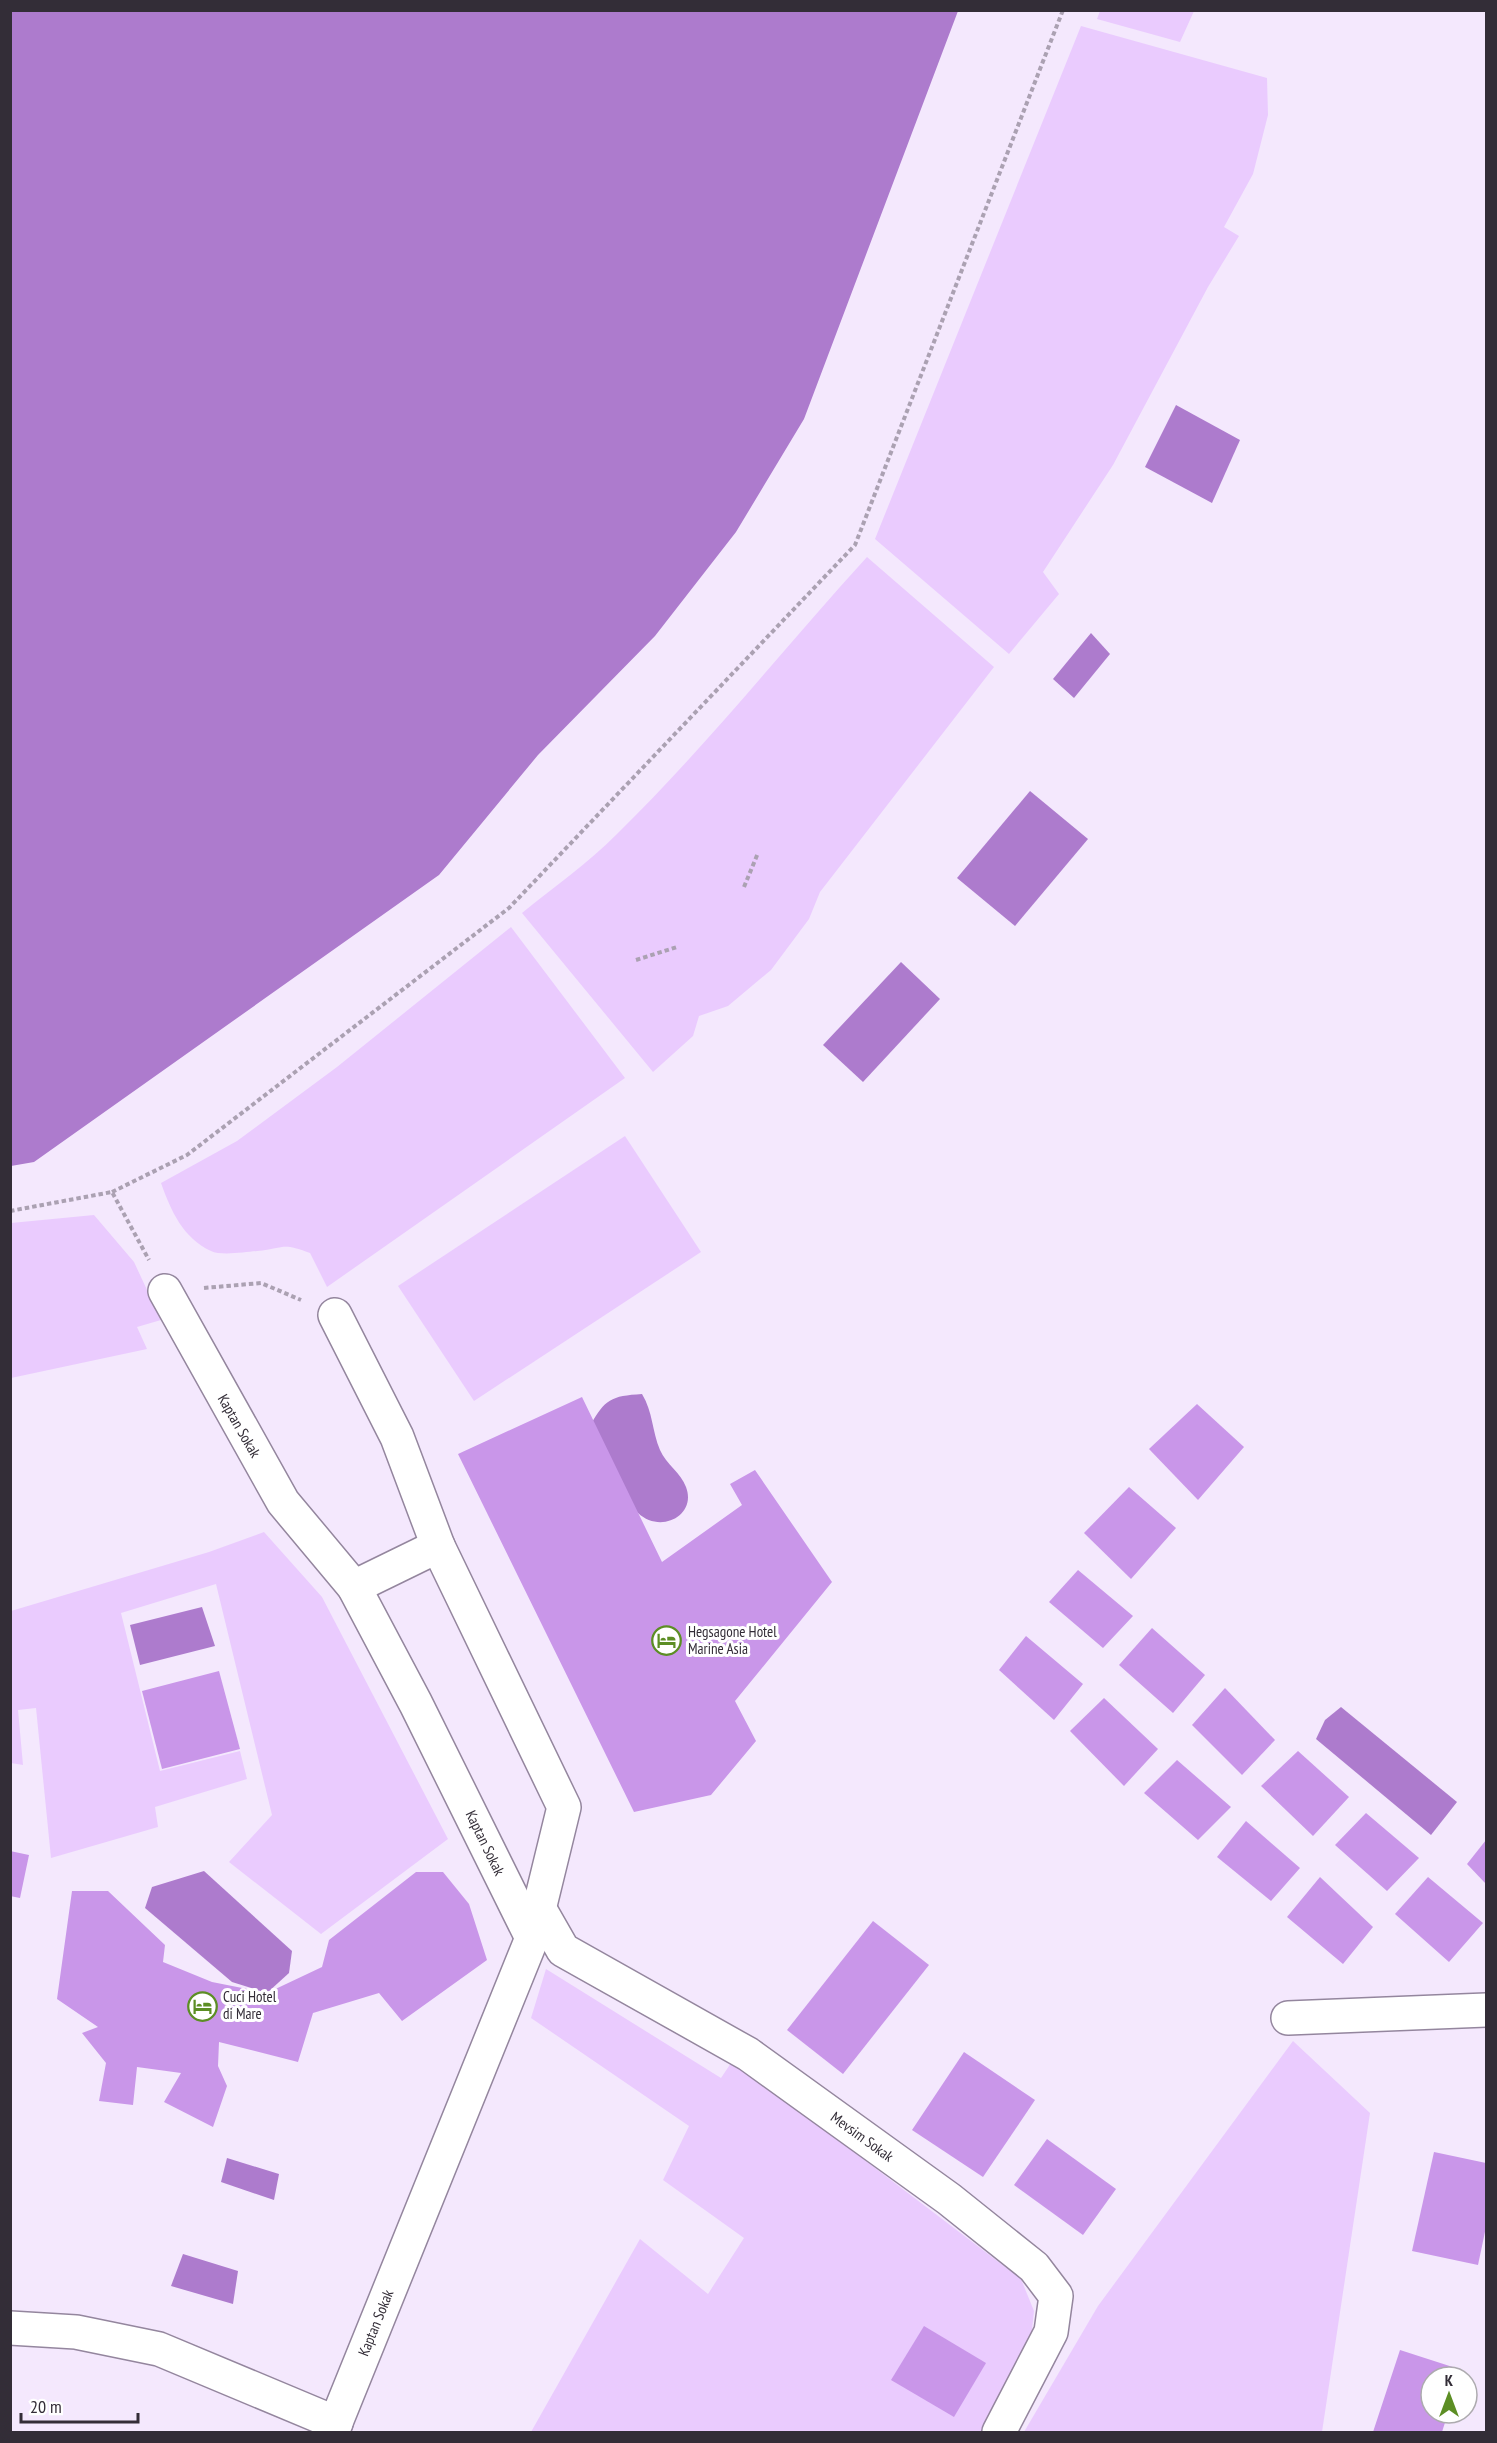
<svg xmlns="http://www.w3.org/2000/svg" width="1497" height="2443" font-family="'PT Sans Narrow',sans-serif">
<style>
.green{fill:#eacbfe}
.water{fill:#ad7bcd}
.building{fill:#c996e9}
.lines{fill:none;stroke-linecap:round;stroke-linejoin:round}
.minor-casing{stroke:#94869e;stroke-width:36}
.path{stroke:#aba1b2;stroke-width:4;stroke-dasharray:4.5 3;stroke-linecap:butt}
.minor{stroke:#fff;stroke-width:33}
.labels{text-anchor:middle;stroke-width:6;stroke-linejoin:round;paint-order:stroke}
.street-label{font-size:15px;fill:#332d37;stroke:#fff}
.poi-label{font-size:15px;fill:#332d37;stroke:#fff;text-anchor:start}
</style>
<rect width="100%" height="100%" fill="#f4e8fd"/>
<g class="green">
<path d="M1100,11V10L1194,11L1180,42L1097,19Z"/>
<path d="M1081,26L1267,78L1268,115L1253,174L1224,227L1239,236L1208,287L1113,465L1043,572L1059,594L1009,654L875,539Z"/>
<path d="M867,557L994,667L820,892L809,919L771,970L728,1006L699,1016L693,1036L653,1072L522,913C554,887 588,863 617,834C706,747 783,649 867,557Z"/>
<path d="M511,927L625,1078L327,1287L310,1253C282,1242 285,1248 257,1251C246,1252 221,1256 211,1251C183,1238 171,1211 161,1183L237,1141L337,1067Z"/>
<path d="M625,1136L701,1252L474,1401L398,1286Z"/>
<path d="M94,1215L134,1262L161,1320L137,1327L147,1349L11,1378V1223Z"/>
<path d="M264,1532L322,1597L448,1839L321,1934L229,1862L272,1815L216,1584L121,1613L160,1771L240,1751L247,1779L155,1807L158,1827L51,1858L36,1708L18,1710L23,1765L11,1763V1611L209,1552Z"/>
<path d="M546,1969L721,2078L733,2060L1021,2279L1034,2311L1030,2348L982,2432H531L640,2239L708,2294L744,2238L663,2180L689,2126L531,2018Z"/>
<path d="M1293,2041L1370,2113L1322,2432H1024L1098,2306Z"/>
</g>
<g class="water">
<path d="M11,10L958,11L804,419L736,532L655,636L538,755L439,875L34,1162L11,1166Z"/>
<path d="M1176,405L1240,440L1212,503L1145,467Z"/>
<path d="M1091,633L1110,654L1074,698L1053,679Z"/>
<path d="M1030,791L1088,839L1015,926L957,878Z"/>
<path d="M901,962L940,999L863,1082L823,1045Z"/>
<path d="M642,1394C653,1412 652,1431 660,1450C666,1464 681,1473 686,1487C697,1516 660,1534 638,1513C615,1491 604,1454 590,1426C605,1399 611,1396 642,1394Z"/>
<path d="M202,1607L215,1646L140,1665L130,1625Z"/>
<path d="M1341,1707L1457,1802L1431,1835L1316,1739L1325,1720Z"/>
<path d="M204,1871L292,1951L289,1973L267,1993L232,1982L145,1908L152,1887Z"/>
<path d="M227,2158L279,2174L274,2200L221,2182Z"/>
<path d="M183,2254L238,2271L233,2304L171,2286Z"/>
</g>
<g class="building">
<path d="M582,1397L662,1562L742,1505L730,1484L755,1470L832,1582L735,1701L756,1741L711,1795L634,1812L458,1454Z"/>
<path d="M1197,1404L1244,1447L1198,1500L1149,1449Z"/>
<path d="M1129,1487L1176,1528L1131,1579L1084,1533Z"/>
<path d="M1078,1570L1133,1616L1103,1648L1049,1602Z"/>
<path d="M1152,1628L1205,1675L1173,1713L1119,1665Z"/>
<path d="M1026,1636L1083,1684L1054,1720L999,1670Z"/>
<path d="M219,1671L240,1749L162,1769L142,1691Z"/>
<path d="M1225,1688L1275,1740L1242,1775L1192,1725Z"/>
<path d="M1104,1698L1158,1749L1124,1786L1070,1731Z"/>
<path d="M1298,1751L1349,1797L1313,1836L1261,1786Z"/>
<path d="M1177,1760L1231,1807L1198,1840L1144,1793Z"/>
<path d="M1366,1813L1419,1858L1387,1891L1335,1845Z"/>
<path d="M1246,1821L1300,1868L1271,1901L1217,1857Z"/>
<path d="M1486,1840V1884L1467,1864Z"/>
<path d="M10,1851L29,1855L20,1898L10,1896Z"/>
<path d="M416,1872H443L469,1904L487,1960L402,2021L379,1993L313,2013L298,2062L219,2042L218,2066L227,2086L213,2127L164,2102L181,2073L137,2067L133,2105L99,2101L106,2063L82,2033L98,2027L57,1999L72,1891H108L165,1945L163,1962L212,1982L267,1993L322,1967L329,1940Z"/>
<path d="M1320,1877L1373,1927L1343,1964L1287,1917Z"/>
<path d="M1428,1877L1483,1923L1449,1962L1395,1914Z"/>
<path d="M873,1921L929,1965L843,2074L787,2030Z"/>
<path d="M964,2052L1035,2100L983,2177L912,2130Z"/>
<path d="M1047,2139L1116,2189L1083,2235L1014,2185Z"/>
<path d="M1434,2152L1486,2163V2227L1478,2265L1412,2251Z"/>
<path d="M924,2326L986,2363L954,2417L891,2380Z"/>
<path d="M1400,2350L1462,2370L1460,2377H1431V2413H1448L1442,2432H1373Z"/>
</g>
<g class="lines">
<defs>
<g id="minor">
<path d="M165,1291L283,1502L354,1587L416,1704L532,1938"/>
<path d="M354,1587L438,1546"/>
<path d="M539,1908L563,1950L748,2054L949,2199L1034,2267L1056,2296L1051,2332L999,2432"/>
<path d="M1288,2018L1486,2010"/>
<path d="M10,2328L76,2332L159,2349L336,2423"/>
<path d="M332,2432L532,1938L564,1807L438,1546L397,1437L335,1315"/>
</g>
</defs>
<use href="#minor" class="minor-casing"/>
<g class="path">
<path d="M744,887L758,853"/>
<path d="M636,960L677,947"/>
<path d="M112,1192L187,1155L509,908L855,545L1063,10"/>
<path d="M10,1211L112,1192L149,1260"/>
<path d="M204,1288L261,1283L301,1300"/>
</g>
<use href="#minor" class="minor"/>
</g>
<defs>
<symbol id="hotel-ring" viewBox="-11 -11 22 22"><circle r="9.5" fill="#fff" stroke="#5c8e24" stroke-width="1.5"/><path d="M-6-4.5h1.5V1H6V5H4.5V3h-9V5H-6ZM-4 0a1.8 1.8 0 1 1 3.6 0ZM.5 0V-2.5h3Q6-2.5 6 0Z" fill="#5c8e24"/></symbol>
</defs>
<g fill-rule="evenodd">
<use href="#hotel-ring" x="650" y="1624" width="33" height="33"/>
<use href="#hotel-ring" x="186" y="1990" width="33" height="33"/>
</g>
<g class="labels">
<g class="street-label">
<text transform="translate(239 1426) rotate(60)" y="5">Kaptan Sokak</text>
<text transform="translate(485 1843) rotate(64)" y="5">Kaptan Sokak</text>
<text transform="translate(862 2137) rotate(36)" y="5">Mevsim Sokak</text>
<text transform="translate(376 2323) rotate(-68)" y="5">Kaptan Sokak</text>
</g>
<g class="poi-label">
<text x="688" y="1637">Hegsagone Hotel<tspan x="688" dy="17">Marine Asia</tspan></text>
<text x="223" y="2002">Cuci Hotel<tspan x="223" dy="17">di Mare</tspan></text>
</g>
</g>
<rect width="1497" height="2443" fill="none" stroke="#332d37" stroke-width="24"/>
<g transform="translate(1449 2395)"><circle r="28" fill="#ffffff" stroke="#adabaf" stroke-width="1.5"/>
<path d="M0-4.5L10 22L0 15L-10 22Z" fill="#5c8e24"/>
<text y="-9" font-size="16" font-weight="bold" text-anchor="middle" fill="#332d37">K</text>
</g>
<path d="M21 2413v9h117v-9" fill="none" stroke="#332d37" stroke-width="3"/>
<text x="30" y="2413" font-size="18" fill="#332d37" stroke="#ffffff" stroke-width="4.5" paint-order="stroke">20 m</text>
</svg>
